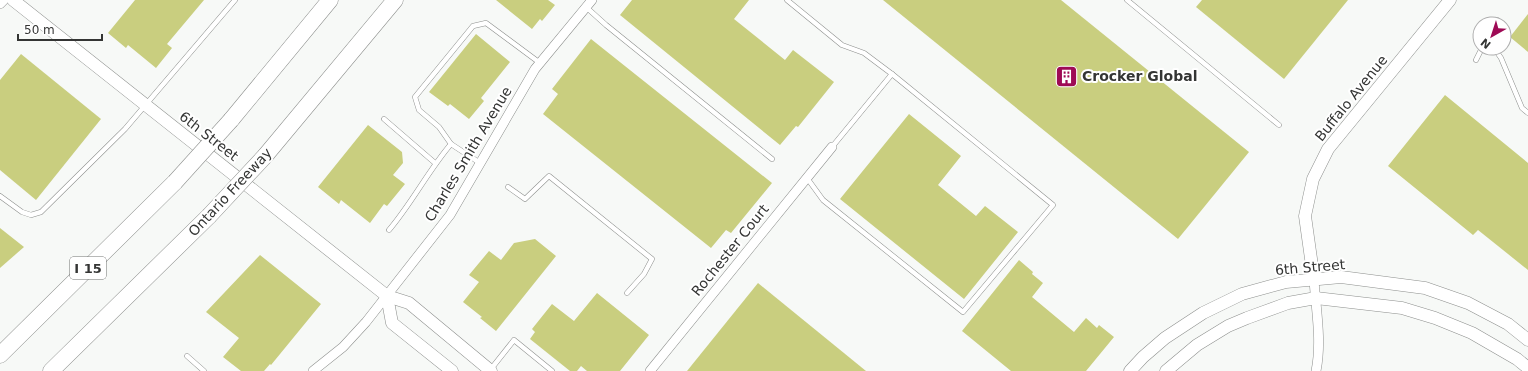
<svg xmlns="http://www.w3.org/2000/svg" width="1528" height="371" font-family="'DejaVu Sans',sans-serif">
<style>
.building{fill:#c9ce7f}
.lines{fill:none;stroke-linecap:round;stroke-linejoin:round}
.lane-casing{stroke:#8d8f8d;stroke-width:5.5}
.street-casing{stroke:#8d8f8d;stroke-width:10}
.secondary-casing{stroke:#8d8f8d;stroke-width:13}
.highway-casing{stroke:#8d8f8d;stroke-width:17}
.lane{stroke:#fff;stroke-width:4.5}
.street{stroke:#fff;stroke-width:9}
.secondary{stroke:#fff;stroke-width:12}
.highway{stroke:#fff;stroke-width:16}
.highway-bridge-casing{stroke:#8d8f8d;stroke-width:17;stroke-linecap:butt}
.highway-bridge{stroke:#fff;stroke-width:16}
.labels{text-anchor:middle;stroke-width:4;stroke-linejoin:round;paint-order:stroke}
.shield{fill:#fff;stroke:#717271;stroke-width:1}
.shield-label{font-size:13px;font-weight:bold;fill:#343534}
.poi-label{font-size:14px;font-weight:bold;fill:#343534;stroke:#fff;text-anchor:start}
.street-label{font-size:14px;fill:#343534;stroke:#fff}
</style>
<rect width="100%" height="100%" fill="#f7f9f7"/>
<g class="building">
<path d="M135,0H204L167,44L172,48L156,68L128,45L126,48L108,33Z"/>
<path d="M496,0H548L555,5L542,21L540,19L532,29Z"/>
<path d="M632,0H749L734,19L785,60L793,50L834,82L798,127L796,126L780,145L620,15Z"/>
<path d="M883,0H1061L1249,152L1178,239Z"/>
<path d="M1202,0H1348L1284,79L1196,7Z"/>
<path d="M1528,14V52L1510,37Z"/>
<path d="M476,34L510,62L481,98L484,101L469,119L450,104L448,106L429,92Z"/>
<path d="M591,39L772,183L731,233L726,230L711,248L543,114L558,94L552,89Z"/>
<path d="M21,54L101,119L36,200L0,170V80Z"/>
<path d="M1445,95L1528,163V270L1478,230L1473,235L1388,166Z"/>
<path d="M909,114L961,156L938,185L976,216L985,206L1018,232L964,299L840,199Z"/>
<path d="M368,125L402,152L403,163L393,175L405,184L387,206L384,204L370,223L341,200L339,204L318,187Z"/>
<path d="M0,228L24,247L0,268Z"/>
<path d="M535,239L556,256L496,331L480,318L482,317L463,302L479,282L469,275L489,251L501,260L514,243Z"/>
<path d="M260,255L321,304L271,365L270,364L264,371H241L223,357L239,338L206,312Z"/>
<path d="M1019,260L1033,272L1032,274L1043,283L1032,297L1074,332L1086,318L1097,328L1099,325L1114,337L1086,371H1011L962,331Z"/>
<path d="M758,283L866,371H687Z"/>
<path d="M597,293L649,335L620,371H587L581,366L577,371H570L530,339L535,332L532,329L552,304L574,321Z"/>
</g>
<g class="lines">
<defs>
<g id="lane">
<path d="M787,0L842,45L864,53L892,74L832,147"/>
<path d="M1127,0L1279,125"/>
<path d="M586,7L606,25L772,159"/>
<path d="M1495,24L1497,20"/>
<path d="M1494,48L1501,58L1522,108L1528,113"/>
<path d="M1476,60L1482,48"/>
<path d="M384,119L435,163"/>
<path d="M480,163L451,144L439,127L419,110L415,97L473,26L486,23L540,63"/>
<path d="M807,178L823,200L963,312L1053,205L892,74"/>
<path d="M508,187L525,199L549,176L652,259L644,274L627,293"/>
<path d="M0,196L22,212L31,215L41,212L125,129L235,0"/>
<path d="M389,230C412,203 428,171 451,144"/>
<path d="M187,356L204,371"/>
<path d="M491,369L514,340L552,371"/>
</g>
<g id="street">
<path d="M0,4L4,0"/>
<path d="M1314,280C1316,310 1322,341 1316,371"/>
<path d="M313,371L343,347L366,322L450,215L535,69L592,0"/>
<path d="M650,371L832,147"/>
</g>
<g id="secondary">
<path d="M13,0L387,296L409,303L491,371"/>
<path d="M1314,280L1305,216L1313,179L1328,149L1450,0"/>
<path d="M387,296L392,323L452,371"/>
<path d="M1130,371L1143,357L1165,338L1203,313L1242,294L1286,282L1341,277L1425,288L1468,303L1508,324L1528,340"/>
<path d="M1166,371L1197,345L1228,326L1247,318L1288,303L1316,298L1402,308L1435,318L1472,333L1517,359L1528,368"/>
</g>
<g id="highway">
<path d="M231,120L330,0"/>
<path d="M265,156L395,0"/>
<path d="M0,355L175,182"/>
<path d="M51,371L209,216"/>
</g>
</defs>
<use href="#lane" class="lane-casing"/>
<use href="#street" class="street-casing"/>
<use href="#secondary" class="secondary-casing"/>
<use href="#highway" class="highway-casing"/>
<use href="#lane" class="lane"/>
<use href="#street" class="street"/>
<use href="#secondary" class="secondary"/>
<use href="#highway" class="highway"/>
<defs>
<g id="highway-bridge">
<path d="M175,182L231,120"/>
<path d="M209,216L265,156"/>
</g>
</defs>
<use href="#highway-bridge" class="highway-bridge-casing"/>
<use href="#highway-bridge" class="highway-bridge"/>
</g>
<defs>
<symbol id="building-square" viewBox="-11 -11 22 22"><rect x="-9" y="-9" width="18" height="18" rx="4" fill="#9e0a55" stroke="#fff"/><path d="M-4-6H4V6H1V3H-1V6H-4ZM-2.5-4.3h1.7v1.8h-1.7ZM.8-4.3h1.7v1.8H.8ZM-2.5-1h1.7V.8h-1.7ZM.8-1h1.7V.8H.8Z" fill="#fff"/></symbol>
</defs>
<g fill-rule="evenodd">
<use href="#building-square" x="1054" y="64" width="25" height="25"/>
</g>
<g class="labels">
<rect class="shield" x="70" y="257" width="36" height="22" rx="3"/>
<g class="shield-label">
<text x="88" y="273">I 15</text>
</g>
<g class="poi-label">
<text x="1082" y="81">Crocker Global</text>
</g>
<g class="street-label">
<text transform="translate(1351 98) rotate(-51)" y="5">Buffalo Avenue</text>
<text transform="translate(209 136) rotate(38)" y="5">6th Street</text>
<text transform="translate(468 154) rotate(-59)" y="5">Charles Smith Avenue</text>
<text transform="translate(230 192) rotate(-47)" y="5">Ontario Freeway</text>
<text transform="translate(730 250) rotate(-51)" y="5">Rochester Court</text>
<text transform="translate(1310 267) rotate(-5)" y="5">6th Street</text>
</g>
</g>
<g transform="translate(1492 36) rotate(219)"><circle r="19" fill="#ffffff" stroke="#aeaeae"/>
<path d="M0-3L7 15L0 10L-7 15Z" fill="#9e0a55"/>
<text y="-6" font-size="11" font-weight="bold" text-anchor="middle" fill="#343534">N</text>
</g>
<path d="M18 34v6h84v-6" fill="none" stroke="#343534" stroke-width="2"/>
<text x="24" y="34" font-size="12" fill="#343534" stroke="#ffffff" stroke-width="3" paint-order="stroke">50 m</text>
</svg>
